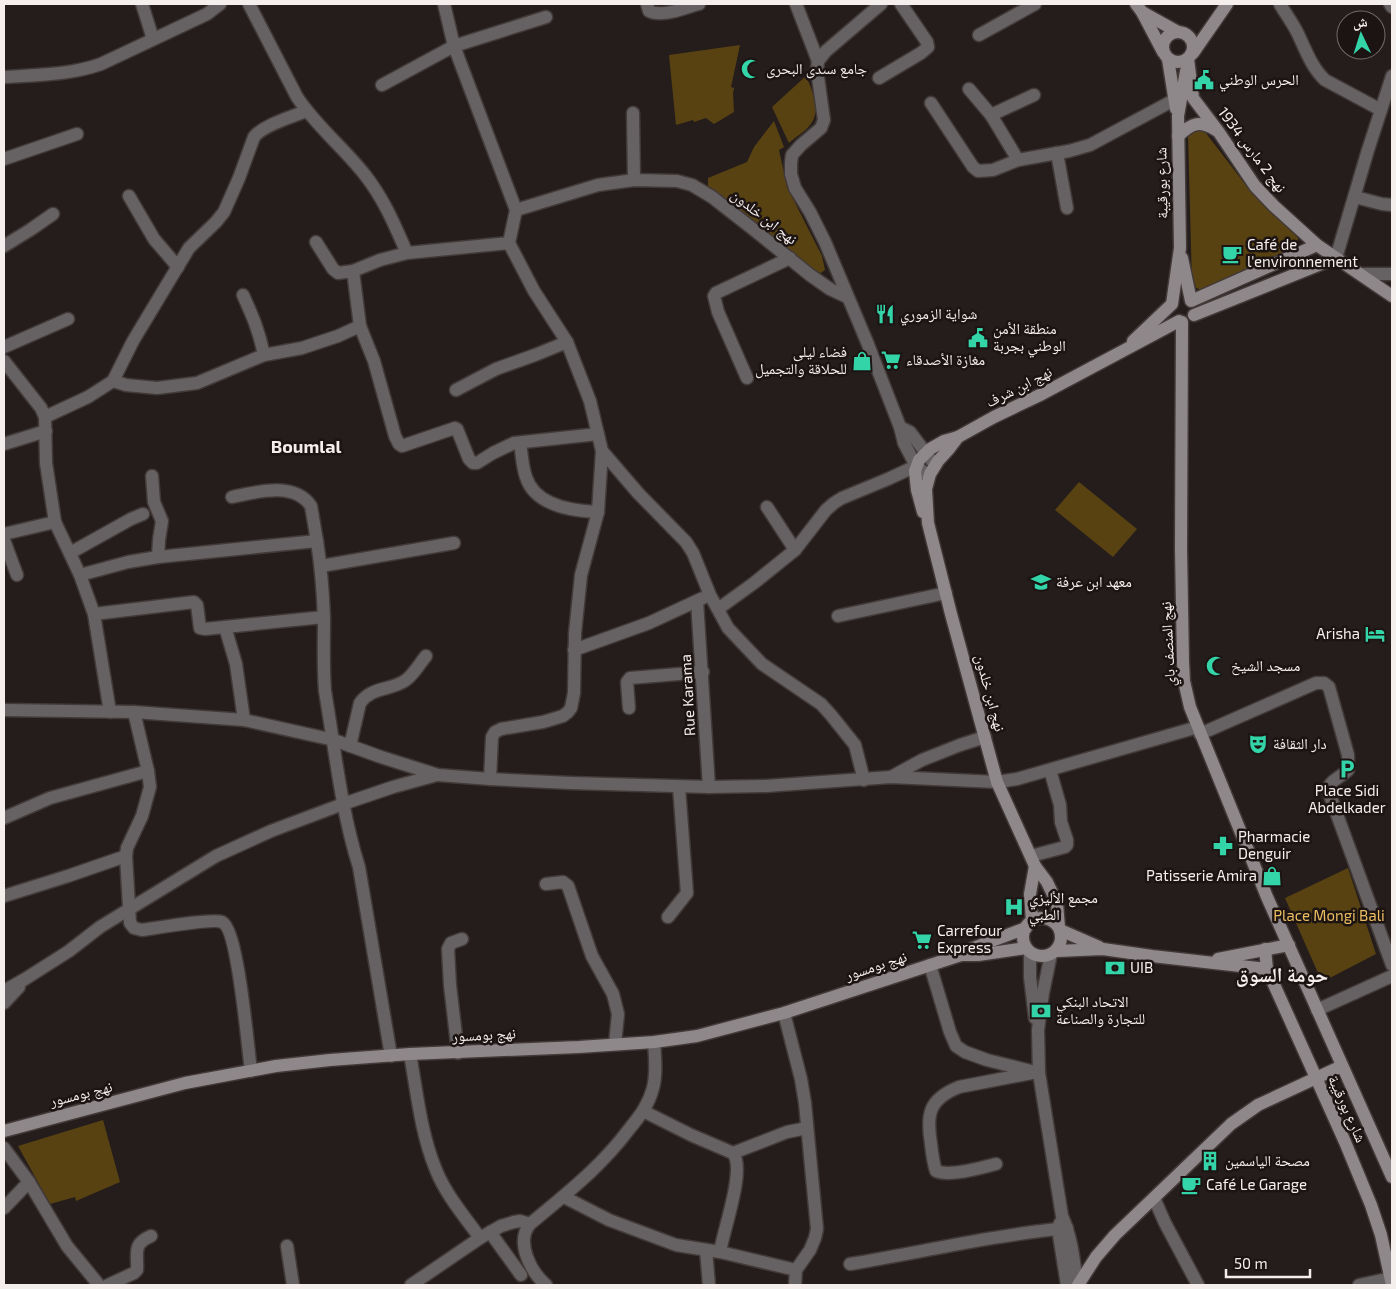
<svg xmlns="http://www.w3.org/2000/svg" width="1396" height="1289" font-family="'Exo 2','Noto Naskh Arabic',sans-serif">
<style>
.green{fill:#584212}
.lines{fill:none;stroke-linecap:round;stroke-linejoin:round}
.street-casing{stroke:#423a39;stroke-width:15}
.secondary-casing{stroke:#423a39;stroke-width:15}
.street{stroke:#666263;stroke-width:12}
.secondary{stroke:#8f888a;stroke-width:12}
.labels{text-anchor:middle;stroke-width:5;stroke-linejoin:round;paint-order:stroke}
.poi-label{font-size:15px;fill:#f4eeed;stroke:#1c1413;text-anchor:start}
.street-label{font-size:15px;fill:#f4eeed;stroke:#1c1413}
.park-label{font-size:15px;fill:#ecbd61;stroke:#1c1413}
.quarter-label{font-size:18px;font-weight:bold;fill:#f4eeed;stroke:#1c1413}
.district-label{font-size:20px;font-weight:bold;fill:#f4eeed;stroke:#1c1413}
</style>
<rect width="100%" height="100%" fill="#251d1c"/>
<g class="green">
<path d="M740,45L731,87L734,88L733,93L734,112L714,124L706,118L694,122L693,120L676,125L669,55Z"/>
<path d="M806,76C812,90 822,111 810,125C805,132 795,137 789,143L772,107Z"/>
<path d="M774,121L784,147L779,150L787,187L822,256L825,270L821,273L817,272L708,187V178L747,162L754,147Z"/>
<path d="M1202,128L1248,188L1298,238L1297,247L1200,290L1192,285L1188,133Z"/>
<path d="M1079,482L1137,529L1113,557L1055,510Z"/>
<path d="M1348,868L1376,954L1322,982L1285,898Z"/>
<path d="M103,1120L120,1182L76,1201L75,1197L50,1204L18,1146Z"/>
</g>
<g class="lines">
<defs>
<g id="street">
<path d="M142,4L153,39"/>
<path d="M249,4L297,97C316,126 344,148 365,175C384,199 395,226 407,253"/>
<path d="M444,4L454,46L516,210L509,243L534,291L567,342L590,401L602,451L638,493L686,542L693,553L710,595L728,628L762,664L821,704L831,715L855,745L864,780"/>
<path d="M647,4L649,11C662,18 686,7 699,4"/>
<path d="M796,4L818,61"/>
<path d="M881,4L826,51L818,61L817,70L824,120L821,128L801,145L792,155L791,163V174L795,188L810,212L825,242L867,342L900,427L904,443L916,466L929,476"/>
<path d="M1280,4C1285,13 1292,22 1297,32C1305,48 1311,67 1325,80L1381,110"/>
<path d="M1390,4L1392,7"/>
<path d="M979,35L1035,4"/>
<path d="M4,77C37,75 70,75 101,64L207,14L220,4"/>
<path d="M879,78L921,53L928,47L927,42L901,4"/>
<path d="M382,85L454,46L546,17"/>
<path d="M969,89L991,115L1018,160"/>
<path d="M931,103L973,167L978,171L993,170L1018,160L1069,151L1090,145L1174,100H1180"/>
<path d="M633,113L634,180"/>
<path d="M991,115L1034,95"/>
<path d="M1057,153L1067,208"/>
<path d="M4,159L77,134"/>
<path d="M129,196L154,239L178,267"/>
<path d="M1355,197L1382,204L1392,205"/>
<path d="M516,210L598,185L634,180L677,181L692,185L712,197L753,229L810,275L830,289L847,297"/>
<path d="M316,242L333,269L338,273L353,271"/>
<path d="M4,246L30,230L53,214"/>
<path d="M1336,258L1368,150L1392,76"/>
<path d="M1360,274H1392"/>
<path d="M243,295C253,317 259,331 264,355"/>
<path d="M360,326L374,361L395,436L399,444L402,446L455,428L457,429L469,459L473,463H477L493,453L514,443L598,434"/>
<path d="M4,347L68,319"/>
<path d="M4,361L41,408L45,417L46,463L55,522L80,575L94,614L110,712"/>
<path d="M747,378L718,312L714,296L716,293L790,258"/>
<path d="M113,381L126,385L157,388L197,383L264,355L302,348L338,336L360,326L353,271L380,260L407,253L509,243"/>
<path d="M456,390L496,369L535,355L567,342"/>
<path d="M45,417L88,397L113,381L133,341L189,248L216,222L224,212L239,178L254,137C263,125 292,117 306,111"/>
<path d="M900,427L910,432L935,465"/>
<path d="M520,443C522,454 522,466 526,477C535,506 572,511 598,512"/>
<path d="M4,444L46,431"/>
<path d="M152,476L154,502L162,521L159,540L158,557"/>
<path d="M232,497C256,492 294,481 311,506L317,541"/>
<path d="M767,507L795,550"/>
<path d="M4,534L55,522"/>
<path d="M4,540L17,575"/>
<path d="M70,553L131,519L143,514"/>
<path d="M321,566L454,543"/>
<path d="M80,575L128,562L158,557L317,541C321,567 323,592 324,618C324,643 323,667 325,691C335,750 341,810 359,867L391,1056"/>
<path d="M697,601L709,787"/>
<path d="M718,609L754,583L795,550L826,510L834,503L842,498L888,479L916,466"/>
<path d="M94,614L194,602L197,605L200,628L205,629L324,617"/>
<path d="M838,616L946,593"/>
<path d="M225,627L236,664L244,720"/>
<path d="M574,650L649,623L703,598"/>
<path d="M629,708L627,682L630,678L703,672"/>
<path d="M4,710L134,712L244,720L334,740L381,757L438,775L490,779L571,783L709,787L766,786L891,777L997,782L1017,779L1198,727"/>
<path d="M134,712L148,771L150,787L142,816L127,848L126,856L130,923L134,928L142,930C156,928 213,918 222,922C238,929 248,1049 251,1071"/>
<path d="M1200,734L1316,683H1324L1329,687L1348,755V770C1341,777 1329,781 1328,790L1392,965"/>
<path d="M350,746L360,703C372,686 391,691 406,680C414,674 420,663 426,656"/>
<path d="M891,777L922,760L960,745L985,737"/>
<path d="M490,779L492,737L495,732L501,729L543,722L563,716L568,712L571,708L574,693L575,633L581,575L598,512L602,451"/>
<path d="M4,818L50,798L148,771"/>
<path d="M1031,856L1065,847L1067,845V840L1061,822L1060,805L1050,770"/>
<path d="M546,884L563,882L568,886L592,956L613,994L618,1014L615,1044"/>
<path d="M4,896L68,876L126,856"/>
<path d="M668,917L687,893L679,787"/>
<path d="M1030,952V977L1035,1018"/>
<path d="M930,965L950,1032L956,1046L965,1052L987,1060L1039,1073L1062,1216C1072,1238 1074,1261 1077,1285"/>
<path d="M4,991L25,979L69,951L100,927L216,856L271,831L343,804L393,787L437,775"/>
<path d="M4,1003L19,987"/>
<path d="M1317,1010L1392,976"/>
<path d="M784,1013L801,1079L805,1103L817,1229L815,1238L810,1250L796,1270L795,1285"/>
<path d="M458,1053L450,985L448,949L451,943L462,939"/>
<path d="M410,1054C417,1093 421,1134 436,1170C446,1195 465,1217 480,1238"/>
<path d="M1039,1073L1038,1030L1043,993L1051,954"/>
<path d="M643,1111L691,1135L733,1153C746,1169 723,1231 720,1252"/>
<path d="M4,1148L29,1182L67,1246L99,1285"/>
<path d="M733,1153L787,1132L807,1128"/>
<path d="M996,1164C981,1168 950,1177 936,1171C933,1162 932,1153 931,1144C926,1114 929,1099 959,1087L1032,1073"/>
<path d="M564,1197L609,1220L676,1245L720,1252L796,1270"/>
<path d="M1154,1198L1165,1223L1198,1285"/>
<path d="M4,1208L29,1182"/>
<path d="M1060,1223L1058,1229L1067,1285"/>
<path d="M490,1232L521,1275"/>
<path d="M287,1246L293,1285"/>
<path d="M706,1250L709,1285"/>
<path d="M850,1264C922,1252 994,1235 1067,1228"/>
<path d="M108,1285L134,1273L137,1270C138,1253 132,1244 151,1236"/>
<path d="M411,1285L480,1238L501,1226L514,1222L520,1221L530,1224"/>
<path d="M546,1285C531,1272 515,1242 530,1224C567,1193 601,1167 630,1128C640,1116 649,1104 653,1088C657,1073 655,1057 654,1042"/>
<path d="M1359,1285L1391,1278"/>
</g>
<g id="secondary">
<path d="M1136,4L1142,12L1163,52"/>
<path d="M1142,12L1178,32"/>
<circle cx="1178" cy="47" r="15"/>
<path d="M1193,53L1227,4"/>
<path d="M1168,59L1176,109"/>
<path d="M1188,59L1193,98L1218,131L1255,186L1274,206L1317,245L1392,296"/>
<path d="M1178,136C1192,123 1199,120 1216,130"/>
<path d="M1182,258L1191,301L1317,245"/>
<path d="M1194,315L1336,258"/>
<path d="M1182,322L1181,549L1183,662L1184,681L1190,707L1267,897L1392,1177"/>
<path d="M1133,341L1172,304L1180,248L1178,116L1186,71"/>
<path d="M958,437L949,449L938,461L930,474L926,489L928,523L951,614L997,782L1035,866L1047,882L1057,903L1059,927"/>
<path d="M923,512L917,490L915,471L919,460L930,449L944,441L958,437L994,417L1042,394L1179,321"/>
<circle cx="1042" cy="937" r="19"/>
<path d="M1032,921L1030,894L1035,866"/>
<path d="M1060,930L1099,947"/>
<path d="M1265,949L1267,969L1345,1142L1371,1205L1381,1235L1392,1285"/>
<path d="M1057,951L1103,949L1152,956L1267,969"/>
<path d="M963,955H978L1026,948"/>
<path d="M1218,959L1289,945"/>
<path d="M4,1131L185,1083L276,1066L330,1060L410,1054L579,1047L654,1042L697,1036L784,1013L961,955L973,948L1026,928"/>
<path d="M1078,1285L1096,1257L1115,1235L1231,1124L1258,1105L1342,1066"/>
</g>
</defs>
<use href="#street" class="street-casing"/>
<use href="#secondary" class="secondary-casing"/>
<use href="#street" class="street"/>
<use href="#secondary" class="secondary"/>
</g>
<defs>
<symbol id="mosque-bare" viewBox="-9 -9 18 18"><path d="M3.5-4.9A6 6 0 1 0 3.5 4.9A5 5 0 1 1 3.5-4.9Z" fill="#33d4a8" stroke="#1c1413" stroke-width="2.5" paint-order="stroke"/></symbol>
<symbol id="civic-bare" viewBox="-9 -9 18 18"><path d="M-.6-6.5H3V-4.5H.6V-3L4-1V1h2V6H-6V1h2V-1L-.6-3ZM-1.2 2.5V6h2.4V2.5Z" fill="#33d4a8" stroke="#1c1413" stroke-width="2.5" paint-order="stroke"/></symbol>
<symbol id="cafe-bare" viewBox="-9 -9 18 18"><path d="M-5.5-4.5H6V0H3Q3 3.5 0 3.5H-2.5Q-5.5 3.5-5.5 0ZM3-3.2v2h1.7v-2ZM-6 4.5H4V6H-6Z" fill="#33d4a8" stroke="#1c1413" stroke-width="2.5" paint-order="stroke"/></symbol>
<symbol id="restaurant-bare" viewBox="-9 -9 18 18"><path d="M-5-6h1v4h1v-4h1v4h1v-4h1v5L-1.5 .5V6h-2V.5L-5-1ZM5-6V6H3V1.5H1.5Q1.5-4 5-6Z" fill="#33d4a8" stroke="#1c1413" stroke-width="2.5" paint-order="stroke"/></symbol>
<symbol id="supermarket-bare" viewBox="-9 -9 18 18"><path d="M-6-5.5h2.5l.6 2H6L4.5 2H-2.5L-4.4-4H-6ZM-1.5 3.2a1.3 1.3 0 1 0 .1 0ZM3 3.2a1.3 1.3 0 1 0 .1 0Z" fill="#33d4a8" stroke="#1c1413" stroke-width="2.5" paint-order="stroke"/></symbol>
<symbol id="shop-bare" viewBox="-9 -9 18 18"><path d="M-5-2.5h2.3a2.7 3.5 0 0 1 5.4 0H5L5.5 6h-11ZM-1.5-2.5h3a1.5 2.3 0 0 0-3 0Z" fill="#33d4a8" stroke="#1c1413" stroke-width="2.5" paint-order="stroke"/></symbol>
<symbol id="school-bare" viewBox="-9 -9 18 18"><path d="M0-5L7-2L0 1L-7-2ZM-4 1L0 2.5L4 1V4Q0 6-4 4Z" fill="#33d4a8" stroke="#1c1413" stroke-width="2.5" paint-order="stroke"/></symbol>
<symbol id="hotel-bare" viewBox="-9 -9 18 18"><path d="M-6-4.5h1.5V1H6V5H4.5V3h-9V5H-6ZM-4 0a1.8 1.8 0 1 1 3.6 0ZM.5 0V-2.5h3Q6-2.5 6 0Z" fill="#33d4a8" stroke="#1c1413" stroke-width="2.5" paint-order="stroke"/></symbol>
<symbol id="theatre-bare" viewBox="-9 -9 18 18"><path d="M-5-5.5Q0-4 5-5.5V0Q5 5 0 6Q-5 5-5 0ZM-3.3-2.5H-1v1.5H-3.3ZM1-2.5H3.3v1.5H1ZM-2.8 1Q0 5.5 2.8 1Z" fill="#33d4a8" stroke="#1c1413" stroke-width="2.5" paint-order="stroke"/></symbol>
<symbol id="parking-bare" viewBox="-9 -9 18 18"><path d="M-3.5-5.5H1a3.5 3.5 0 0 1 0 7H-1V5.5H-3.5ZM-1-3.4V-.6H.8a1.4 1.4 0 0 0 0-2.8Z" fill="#33d4a8" stroke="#1c1413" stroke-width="2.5" paint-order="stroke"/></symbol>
<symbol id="pharmacy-bare" viewBox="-9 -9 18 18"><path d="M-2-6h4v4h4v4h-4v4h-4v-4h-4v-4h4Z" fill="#33d4a8" stroke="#1c1413" stroke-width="2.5" paint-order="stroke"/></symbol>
<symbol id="hospital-bare" viewBox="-9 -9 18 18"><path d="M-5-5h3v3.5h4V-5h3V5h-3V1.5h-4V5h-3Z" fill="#33d4a8" stroke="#1c1413" stroke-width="2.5" paint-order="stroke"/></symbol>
<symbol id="bank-bare" viewBox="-9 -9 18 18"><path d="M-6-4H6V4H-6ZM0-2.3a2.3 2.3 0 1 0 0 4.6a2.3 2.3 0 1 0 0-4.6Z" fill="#33d4a8" stroke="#1c1413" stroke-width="2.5" paint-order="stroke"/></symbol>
<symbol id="building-bare" viewBox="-9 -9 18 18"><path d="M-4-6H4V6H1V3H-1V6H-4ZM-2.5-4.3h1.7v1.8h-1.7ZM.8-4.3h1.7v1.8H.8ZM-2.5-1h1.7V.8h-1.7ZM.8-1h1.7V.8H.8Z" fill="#33d4a8" stroke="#1c1413" stroke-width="2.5" paint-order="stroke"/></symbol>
</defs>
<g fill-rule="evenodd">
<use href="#mosque-bare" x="737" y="55" width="28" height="28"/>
<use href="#civic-bare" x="1190" y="66" width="28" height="28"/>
<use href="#cafe-bare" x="1218" y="240" width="28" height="28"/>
<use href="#restaurant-bare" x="871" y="300" width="28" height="28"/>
<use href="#civic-bare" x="964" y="324" width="28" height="28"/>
<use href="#supermarket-bare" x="877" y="346" width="28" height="28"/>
<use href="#shop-bare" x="848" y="347" width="28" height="28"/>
<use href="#school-bare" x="1027" y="568" width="28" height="28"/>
<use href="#hotel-bare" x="1361" y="620" width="28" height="28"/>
<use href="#mosque-bare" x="1202" y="652" width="28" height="28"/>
<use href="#theatre-bare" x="1244" y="730" width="28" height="28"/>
<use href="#parking-bare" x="1333" y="755" width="28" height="28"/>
<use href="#pharmacy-bare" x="1209" y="832" width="28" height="28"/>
<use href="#shop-bare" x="1258" y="862" width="28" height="28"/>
<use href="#hospital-bare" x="1000" y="893" width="28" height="28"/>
<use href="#supermarket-bare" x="908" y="926" width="28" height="28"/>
<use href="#bank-bare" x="1101" y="954" width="28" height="28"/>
<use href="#bank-bare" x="1027" y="997" width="28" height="28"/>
<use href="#building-bare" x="1196" y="1147" width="28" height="28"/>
<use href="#cafe-bare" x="1177" y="1171" width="28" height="28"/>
</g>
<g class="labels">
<g class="poi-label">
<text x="766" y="74">جامع سىدى البحرى</text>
<text x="1219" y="85">الحرس الوطني</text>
<text x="1247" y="250">Café de<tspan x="1247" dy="17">l'environnement</tspan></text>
<text x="900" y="319">شواية الزموري</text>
<text x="993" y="334">منطقة الأمن<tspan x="993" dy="17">الوطني بجربة</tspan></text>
<text x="847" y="357" text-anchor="end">فضاء ليلى<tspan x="847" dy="17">للحلاقة والتجميل</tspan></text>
<text x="906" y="365">مغازة الأصدقاء</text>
<text x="1056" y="587">معهد ابن عرفة</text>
<text x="1360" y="639" text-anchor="end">Arisha</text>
<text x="1231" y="671">مسجد الشيخ</text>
<text x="1273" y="749">دار الثقافة</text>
<text x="1347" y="796" text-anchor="middle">Place Sidi<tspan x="1347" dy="17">Abdelkader</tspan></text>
<text x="1238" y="842">Pharmacie<tspan x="1238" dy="17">Denguir</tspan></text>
<text x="1257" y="881" text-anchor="end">Patisserie Amira</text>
<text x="1029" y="903">مجمع الأليزي<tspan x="1029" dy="17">الطبي</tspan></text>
<text x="937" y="936">Carrefour<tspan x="937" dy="17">Express</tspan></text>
<text x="1130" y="973">UIB</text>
<text x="1056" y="1007">الاتحاد البنكي<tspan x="1056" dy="17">للتجارة والصناعة</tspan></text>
<text x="1225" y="1166">مصحة الياسمين</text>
<text x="1206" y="1190">Café Le Garage</text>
</g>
<g class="street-label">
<text transform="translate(1252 150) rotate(53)" y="5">نهج 2 مارس 1934</text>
<text transform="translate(1162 183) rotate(-91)" y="5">شارع بورقيبة</text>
<text transform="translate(764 217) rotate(38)" y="5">نهج ابن خلدون</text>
<text transform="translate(1019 387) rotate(-27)" y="5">نهج ابن شرف</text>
<text transform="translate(1168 644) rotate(-93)" y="5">نهج المنصف باي</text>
<text transform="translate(990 693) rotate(75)" y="5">نهج ابن خلدون</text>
<text transform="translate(688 695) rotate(-93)" y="5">Rue Karama</text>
<text transform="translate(876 966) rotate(-18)" y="5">نهج بومسور</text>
<text transform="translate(484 1035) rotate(-3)" y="5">نهج بومسور</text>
<text transform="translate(81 1094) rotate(-14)" y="5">نهج بومسور</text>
<text transform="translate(1347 1109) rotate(66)" y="5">شارع بورقيبة</text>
</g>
<g class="park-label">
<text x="1329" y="921">Place Mongi Bali</text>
</g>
<g class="quarter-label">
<text x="306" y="453">Boumlal</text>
</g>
<g class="district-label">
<text x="1282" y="982">حومة السوق</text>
</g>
</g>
<rect width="1396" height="1289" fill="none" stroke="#f4eeed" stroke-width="10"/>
<g transform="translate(1361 35) rotate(356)"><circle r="24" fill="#1c1413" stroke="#726b6a"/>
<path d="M0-4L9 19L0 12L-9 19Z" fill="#33d4a8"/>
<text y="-8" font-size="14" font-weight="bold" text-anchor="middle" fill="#f4eeed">ش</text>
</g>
<path d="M1226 1269v8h84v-8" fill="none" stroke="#f4eeed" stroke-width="2.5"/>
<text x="1234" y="1269" font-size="15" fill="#f4eeed" stroke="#1c1413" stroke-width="4" paint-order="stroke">50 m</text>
</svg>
